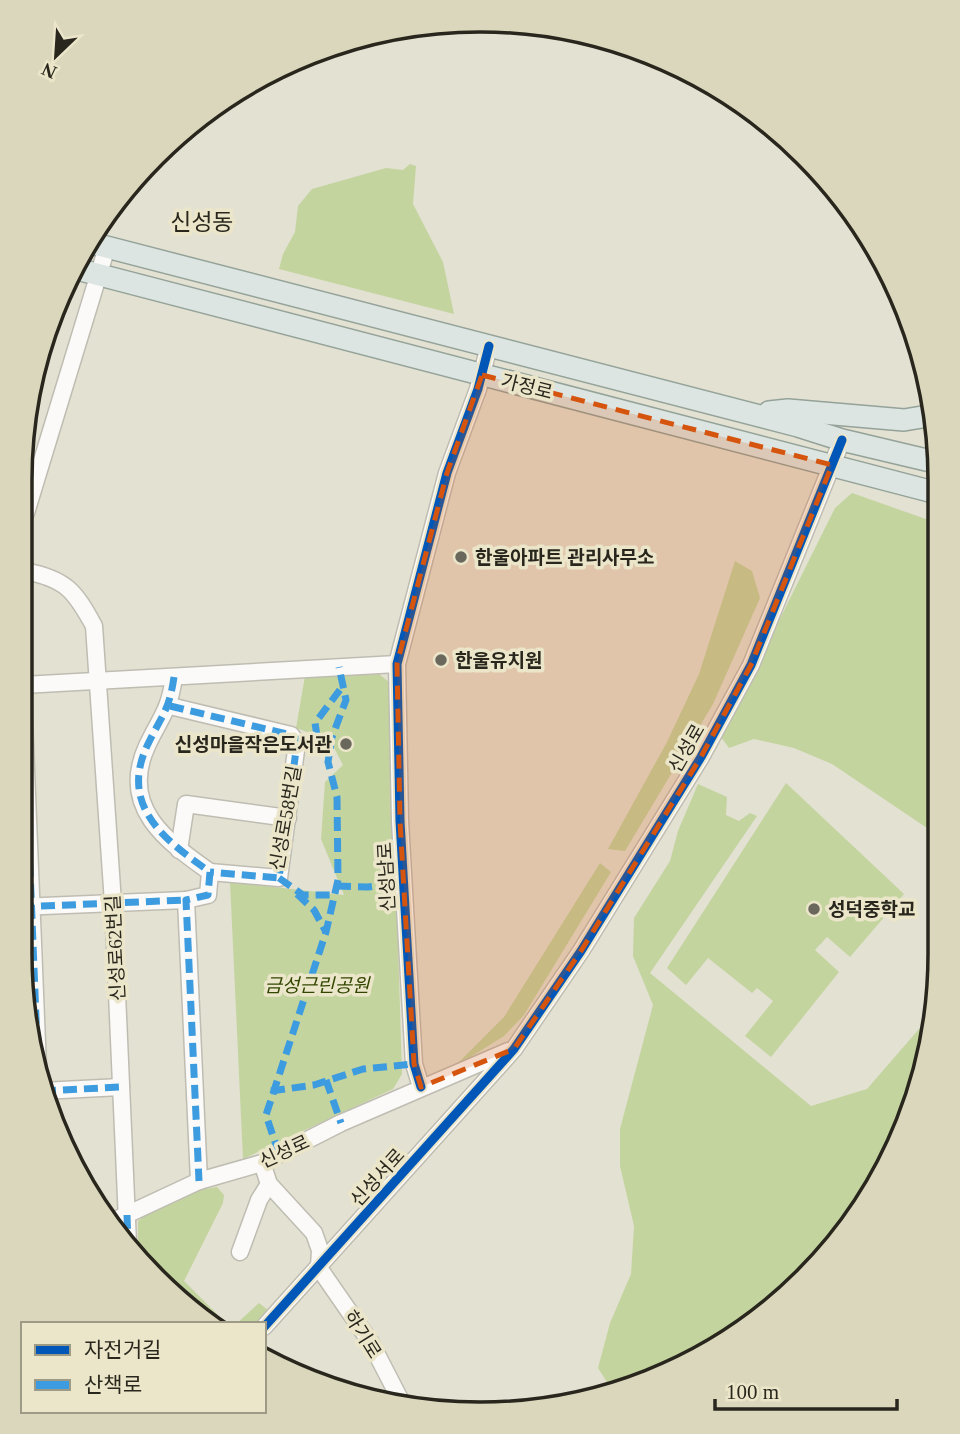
<svg xmlns="http://www.w3.org/2000/svg" width="960" height="1434" font-family="'Times New Roman','Noto Sans KR',serif">
<style>
.green{fill:#c3d49f}
.lines{fill:none;stroke-linecap:round;stroke-linejoin:round}
.minor-casing{stroke:#bfbdb2;stroke-width:19}
.major-casing{stroke:#94a299;stroke-width:24}
.minor{stroke:#fbfaf8;stroke-width:16}
.major{stroke:#dce5e1;stroke-width:21}
.quiet{stroke:#3d9cdf;stroke-width:7;stroke-dasharray:14 7;stroke-linecap:butt}
.cycleway-casing{stroke:#ebe6ca;stroke-width:13}
.cycleway{stroke:#0057b8;stroke-width:9}
.marked{fill:#d5540e;fill-opacity:0.2;stroke:#d5540e;stroke-width:5;stroke-dasharray:14 9;stroke-linejoin:round}
.poi-dot{fill:#6a685c;stroke:#ebe6ca;stroke-width:2.5}
.labels{text-anchor:middle;stroke-width:7;stroke-linejoin:round;paint-order:stroke}
.street-label{font-size:19px;fill:#29271d;stroke:#ebe6ca}
.poi-label{font-size:19px;font-weight:bold;fill:#29271d;stroke:#ebe6ca;text-anchor:start}
.park-label{font-size:19px;font-style:italic;fill:#324600;stroke:#ebe6ca}
.quarter-label{font-size:23px;fill:#29271d;stroke:#ebe6ca}
.rim{fill:none;stroke:#29271d;stroke-width:3.5}
</style>
<rect width="100%" height="100%" fill="#e3e1d2"/>
<g class="green">
<path d="M410,164L416,166L413,204L443,262L454,314L279,269L283,254L295,232L298,206L312,189L386,168L403,170Z"/>
<path d="M852,493L940,524L935,844L930,830L832,764L794,748L754,739L729,748L721,737L835,508Z"/>
<path d="M735,561L752,571L760,598L713,704L625,851L608,849L667,742L699,674Z"/>
<path d="M379,674L390,683L402,1074L393,1089L243,1159L230,882L344,895L321,839L325,782L343,765L330,740L296,728L305,676Z"/>
<path d="M786,783L904,894L850,957L827,937L815,950L839,972L771,1057L745,1036L773,1001L757,988L752,993L708,958L686,985L667,968Z"/>
<path d="M698,784L727,797L726,815L739,821L750,813L757,816L650,973L811,1106L867,1089L932,1014V1043L893,1158L811,1273L710,1353L612,1390L598,1368L610,1323L631,1274L634,1226L620,1166V1129L653,1005L633,956L634,918L670,861L678,831Z"/>
<path d="M600,863L611,872L524,1015L504,1036L453,1068L504,1017Z"/>
<path d="M217,1187L224,1195L223,1203L184,1281L227,1324H207L199,1319L138,1254V1221C159,1204 191,1190 217,1187Z"/>
<path d="M259,1303L268,1310L256,1324H236Z"/>
</g>
<g class="lines">
<defs>
<g id="minor">
<path d="M26,513L107,247"/>
<path d="M25,571C66,579 75,591 94,626L113,903L128,1243"/>
<path d="M174,677C169,712 161,716 147,746C119,807 166,841 210,872L208,895L186,900L199,1181"/>
<path d="M23,685L397,664"/>
<path d="M23,695L38,1068"/>
<path d="M170,706L291,735L297,743L279,878L210,872"/>
<path d="M179,850L186,804L288,818"/>
<path d="M20,907L186,900"/>
<path d="M421,1087L414,1064L400,821L397,664L447,473L478,389L489,346"/>
<path d="M42,1091L121,1087"/>
<path d="M262,1163L269,1184L314,1233L320,1250L319,1268L371,1343L402,1403"/>
<path d="M109,1223L199,1181L262,1163L341,1123L508,1051"/>
<path d="M240,1252L259,1200L269,1184"/>
<path d="M264,1327L514,1049L581,951L701,757L751,665L842,440"/>
</g>
<g id="major">
<path d="M91,243L798,426L842,440L939,463"/>
<path d="M73,268L941,494"/>
<path d="M769,412L788,410L904,420L934,415"/>
</g>
</defs>
<use href="#minor" class="minor-casing"/>
<use href="#major" class="major-casing"/>
<use href="#minor" class="minor"/>
<use href="#major" class="major"/>
<g class="quiet">
<path d="M174,677C169,712 161,716 147,746C119,807 166,841 210,872L208,895L186,900L199,1181"/>
<path d="M23,695L38,1068"/>
<path d="M170,706L291,735L297,743L279,878L210,872"/>
<path d="M295,740L317,736L315,723L342,687"/>
<path d="M279,878L303,895H335"/>
<path d="M337,886L368,887L404,882"/>
<path d="M297,894L314,910L326,932"/>
<path d="M20,907L186,900"/>
<path d="M326,1080L341,1123"/>
<path d="M42,1091L121,1087"/>
<path d="M271,1091L314,1085L363,1069L414,1064"/>
<path d="M279,1154L266,1115L326,932L338,880L337,797L328,762L332,737L346,700L339,667"/>
<path d="M127,1215L128,1243"/>
</g>
<defs>
<g id="cycleway">
<path d="M421,1087L414,1064L400,821L397,664L447,473L478,389L489,346"/>
<path d="M264,1327L514,1049L581,951L701,757L751,665L842,440"/>
</g>
</defs>
<use href="#cycleway" class="cycleway-casing"/>
<use href="#cycleway" class="cycleway"/>
</g>
<path class="marked" d="M482,375L832,465L751,665L701,757L581,951L514,1049L421,1087L414,1064L400,821L397,664L447,473Z"/>
<g class="poi-dot">
<circle cx="461" cy="557" r="7"/>
<circle cx="441" cy="660" r="7"/>
<circle cx="346" cy="744" r="7"/>
<circle cx="814" cy="909" r="7"/>
</g>
<g class="labels">
<g class="street-label">
<text transform="translate(527 386) rotate(14)" y="7">가정로</text>
<text transform="translate(686 748) rotate(-60)" y="7">신성로</text>
<text transform="translate(285 818) rotate(-80)" y="7">신성로58번길</text>
<text transform="translate(386 877) rotate(-93)" y="7">신성남로</text>
<text transform="translate(115 948) rotate(-93)" y="7">신성로62번길</text>
<text transform="translate(284 1151) rotate(-25)" y="7">신성로</text>
<text transform="translate(377 1177) rotate(-48)" y="7">신성서로</text>
<text transform="translate(363 1334) rotate(58)" y="7">하기로</text>
</g>
<g class="poi-label">
<text x="475" y="564">한울아파트 관리사무소</text>
<text x="455" y="667">한울유치원</text>
<text x="332" y="751" text-anchor="end">신성마을작은도서관</text>
<text x="828" y="916">성덕중학교</text>
</g>
<g class="park-label">
<text x="317" y="992">금성근린공원</text>
</g>
<g class="quarter-label">
<text x="202" y="230">신성동</text>
</g>
</g>
<path d="M0 0H960V1434H0ZM480 32H480A448 448 0 0 1 928 480V954A448 448 0 0 1 480 1402H480A448 448 0 0 1 32 954V480A448 448 0 0 1 480 32Z" fill="#dbd7bc" fill-rule="evenodd"/>
<path class="rim" d="M480 32H480A448 448 0 0 1 928 480V954A448 448 0 0 1 480 1402H480A448 448 0 0 1 32 954V480A448 448 0 0 1 480 32Z"/>
<rect x="21" y="1322" width="245" height="91" fill="#ebe6ca" stroke="#9d9a85" stroke-width="2"/>
<rect x="35" y="1345" width="35" height="10" fill="#0057b8" stroke="#9d9a85" stroke-width="2"/>
<text x="84" y="1357" font-size="21" fill="#29271d">자전거길</text>
<rect x="35" y="1380" width="35" height="10" fill="#3d9cdf" stroke="#9d9a85" stroke-width="2"/>
<text x="84" y="1392" font-size="21" fill="#29271d">산책로</text>
<g transform="translate(56 56) rotate(205)" stroke="#ebe6ca" stroke-width="5" paint-order="stroke">
<path d="M0-5L12 26L0 18L-12 26Z" fill="#29271d"/>
<text y="-10" font-size="19" font-weight="bold" text-anchor="middle" fill="#29271d">N</text>
</g>
<path d="M715 1399v10h182v-10" fill="none" stroke="#29271d" stroke-width="3.5"/>
<text x="726" y="1399" font-size="21" fill="#29271d" stroke="#ebe6ca" stroke-width="5" paint-order="stroke">100 m</text>
</svg>
